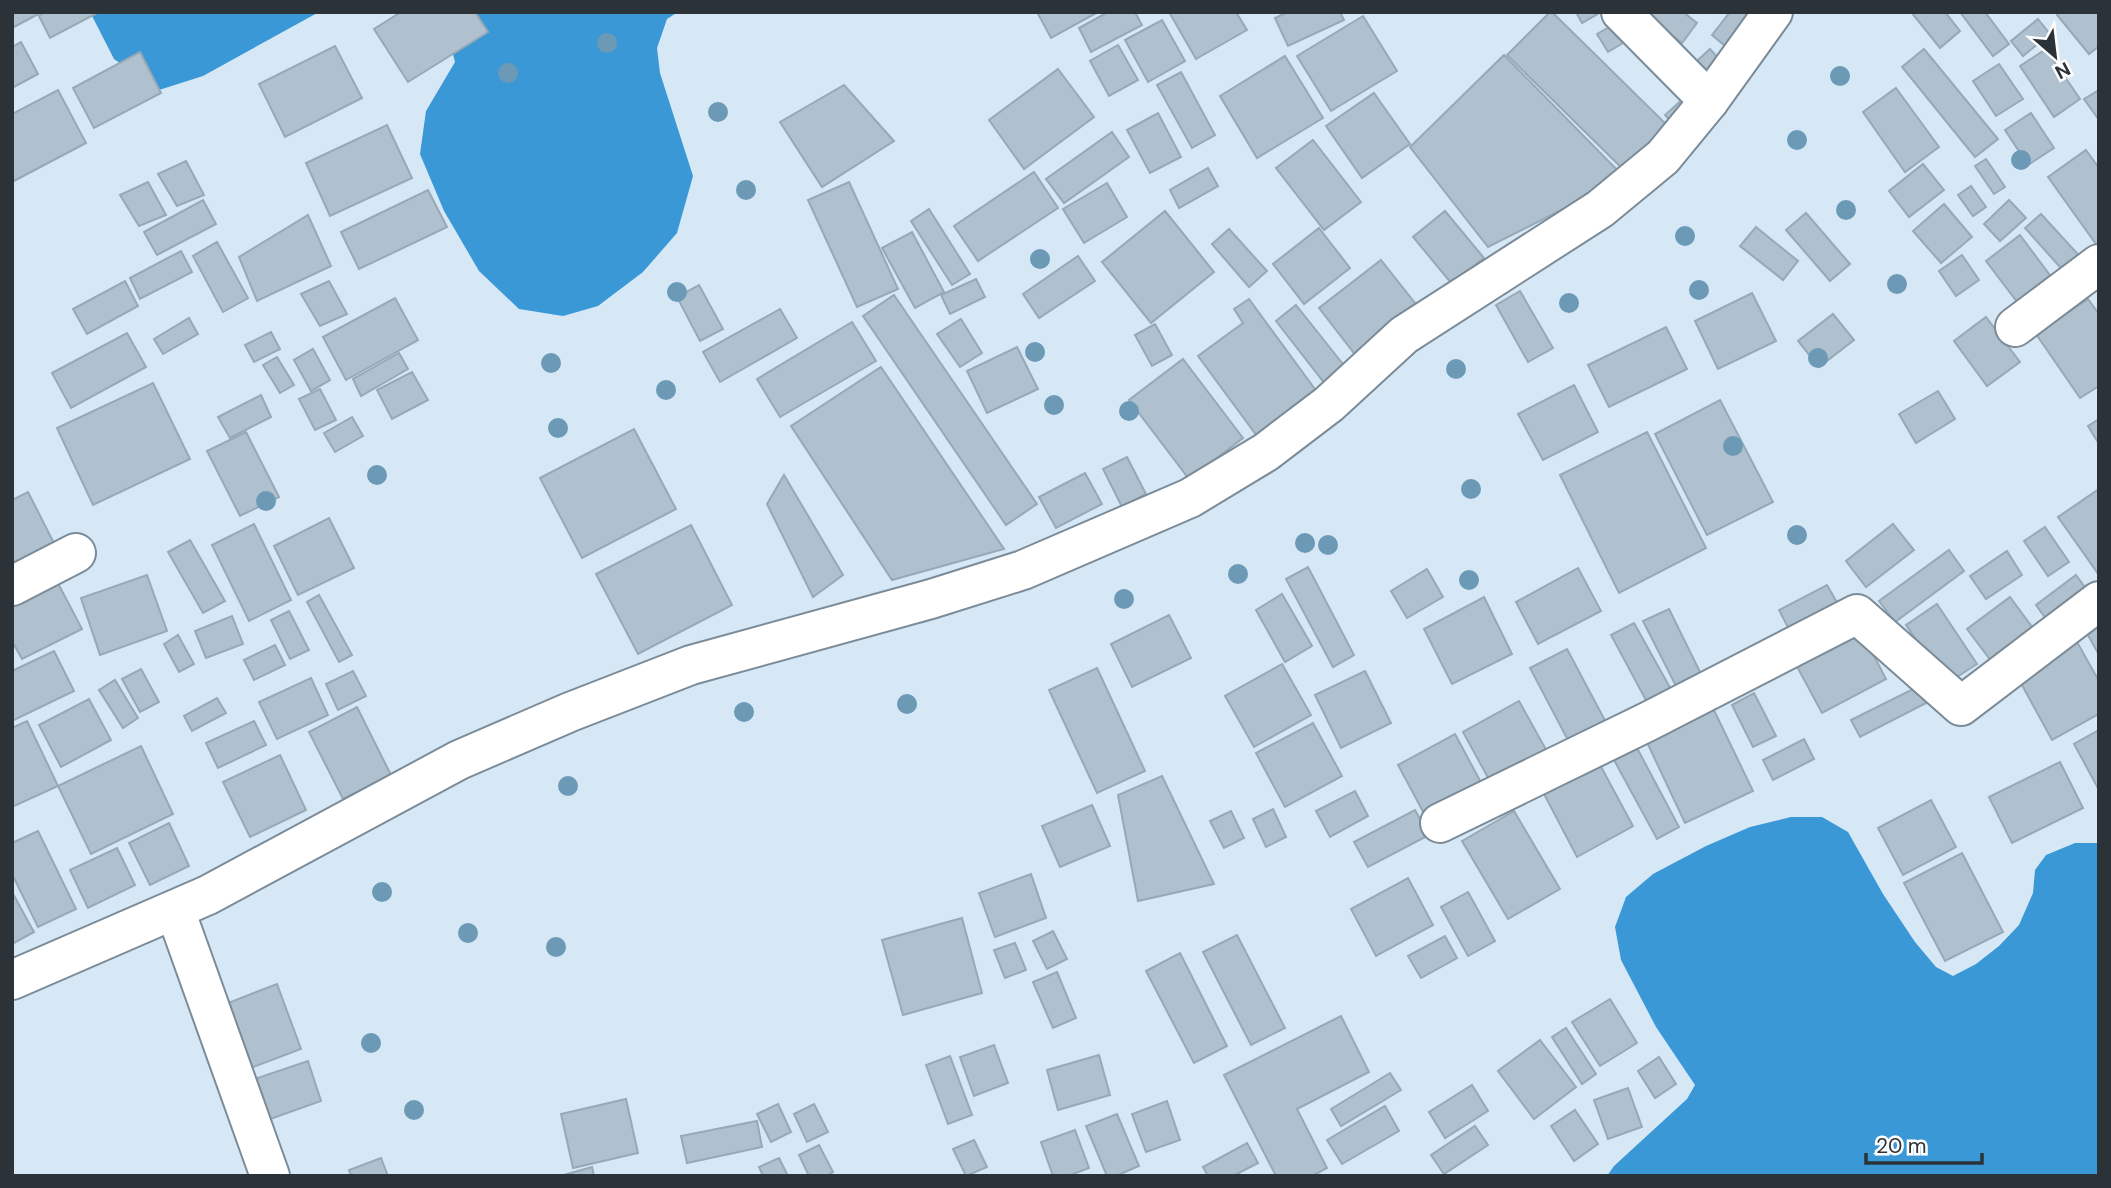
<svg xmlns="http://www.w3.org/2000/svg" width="2111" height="1188" font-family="'DM Sans',sans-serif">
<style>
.water{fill:#3b98d6}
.building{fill:#afc0ce;stroke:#97a9b6;stroke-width:2}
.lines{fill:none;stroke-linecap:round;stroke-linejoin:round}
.minor-casing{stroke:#7b8b98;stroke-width:42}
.minor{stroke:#fff;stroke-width:38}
.tree{fill:#6b99b6}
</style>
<rect width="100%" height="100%" fill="#d6e8f6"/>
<g class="water">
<path d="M90,12H319L203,76L159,90L114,59Z"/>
<path d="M432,12H678L667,19L657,48L660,73L693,176L677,233L643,272L598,306L563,316L519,309L479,271L444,211L420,154L426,111L455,62L445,24Z"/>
<path d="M1791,817H1822L1848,832L1883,894L1915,942L1936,967L1953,976L1976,964L1999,946L2019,925L2033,893L2035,870L2046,855L2075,843H2099V1175L1607,1176L1614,1166L1687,1099L1695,1085L1656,1027L1621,960L1615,927L1626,897L1653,874L1706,846L1750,827Z"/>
</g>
<g class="building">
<path d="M12,12H42L12,28Z"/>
<path d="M45,12H99L50,38L39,16Z"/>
<path d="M401,12H475L488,32L408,82L374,29Z"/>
<path d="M1037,12H1098L1051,38Z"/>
<path d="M1108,12H1135L1142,25L1091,52L1079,28Z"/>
<path d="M1169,12H1236L1247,30L1196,59Z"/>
<path d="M1288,12H1340L1344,20L1288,46L1275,18Z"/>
<path d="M1550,12H1552L1674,132L1630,176L1507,55Z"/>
<path d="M1576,12H1601L1582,23Z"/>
<path d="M1642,12H1683L1697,23L1682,43Z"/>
<path d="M1730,12H1771L1736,55L1712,35Z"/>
<path d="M1911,12H1945L1960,31L1940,48Z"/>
<path d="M1960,12H1985L2009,44L1993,56Z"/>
<path d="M2061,12H2099V46L2089,54L2057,15Z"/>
<path d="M1363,16L1397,71L1331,111L1297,56Z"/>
<path d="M2038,19L2050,34L2023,56L2011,41Z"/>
<path d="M1162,20L1185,61L1148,82L1125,40Z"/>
<path d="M1618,22L1628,40L1608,52L1597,34Z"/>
<path d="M21,42L38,74L12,88V47Z"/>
<path d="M1118,45L1138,80L1109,96L1090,61Z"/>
<path d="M335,46L362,98L285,137L259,84Z"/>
<path d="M1710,49L1725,66L1703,87L1687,70Z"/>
<path d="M1924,49L1998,139L1975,157L1902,67Z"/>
<path d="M2046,49L2080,99L2054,117L2020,66Z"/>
<path d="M140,52L161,93L94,128L73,88Z"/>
<path d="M1504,55L1625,178L1488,247L1410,147Z"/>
<path d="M1285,56L1323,118L1257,158L1220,96Z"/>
<path d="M1999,64L2023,99L1996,116L1973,81Z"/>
<path d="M1058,69L1094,117L1024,169L989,120Z"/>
<path d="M1181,72L1215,135L1192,148L1157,85Z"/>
<path d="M844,85L894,141L822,187L780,122Z"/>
<path d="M1896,88L1939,147L1905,172L1863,112Z"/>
<path d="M58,90L86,143L12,182V114Z"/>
<path d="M2099,90V120L2084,99Z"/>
<path d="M1374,93L1410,144L1362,178L1326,126Z"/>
<path d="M1685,97L1675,126L1665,115Z"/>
<path d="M1158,113L1181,157L1150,173L1127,130Z"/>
<path d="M2031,113L2054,148L2028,165L2005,130Z"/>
<path d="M387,125L412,178L330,216L306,163Z"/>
<path d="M1112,132L1129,157L1064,203L1046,179Z"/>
<path d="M1313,140L1361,202L1324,230L1276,168Z"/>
<path d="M2086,150L2099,168L2098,247L2048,177Z"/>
<path d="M1986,159L2005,187L1994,194L1975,166Z"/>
<path d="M186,161L204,195L177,206L158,174Z"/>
<path d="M1923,164L1944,190L1909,217L1889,191Z"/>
<path d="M1208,168L1218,186L1179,208L1170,190Z"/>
<path d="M1034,172L1058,208L978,261L954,226Z"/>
<path d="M148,182L166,215L139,226L120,195Z"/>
<path d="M849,182L898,289L857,307L808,200Z"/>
<path d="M1107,183L1127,217L1084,243L1063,209Z"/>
<path d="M1971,186L1986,207L1973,216L1958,195Z"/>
<path d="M428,190L447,227L359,269L341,232Z"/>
<path d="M203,200L216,224L157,255L144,232Z"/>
<path d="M2009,200L2026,218L2000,241L1984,224Z"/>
<path d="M1944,204L1972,237L1941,263L1913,231Z"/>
<path d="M929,209L970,274L952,285L911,221Z"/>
<path d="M1165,211L1214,272L1151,323L1102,262Z"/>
<path d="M1445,211L1484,258L1452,284L1413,237Z"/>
<path d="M1806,213L1850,264L1830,281L1786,230Z"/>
<path d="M2041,214L2085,262L2068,276L2025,228Z"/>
<path d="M308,215L331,266L257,301L239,257Z"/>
<path d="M1756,227L1798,261L1783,280L1740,246Z"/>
<path d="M1319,228L1350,268L1304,304L1273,264Z"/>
<path d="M1229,229L1267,271L1249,287L1212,244Z"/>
<path d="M912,232L944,292L915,308L882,248Z"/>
<path d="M2020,235L2055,282L2021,307L1986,261Z"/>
<path d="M217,242L248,298L223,312L193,256Z"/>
<path d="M181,251L192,272L140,299L130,278Z"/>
<path d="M1962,255L1979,280L1956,296L1939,271Z"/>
<path d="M1078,256L1095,281L1039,318L1023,294Z"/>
<path d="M1381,260L1419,308L1357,357L1319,308Z"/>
<path d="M976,279L985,297L950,314L941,295Z"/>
<path d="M125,281L138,306L87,334L73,309Z"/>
<path d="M329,281L347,314L320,326L301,294Z"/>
<path d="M699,285L723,329L700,341L677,297Z"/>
<path d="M1520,291L1553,348L1528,362L1496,305Z"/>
<path d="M1752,293L1776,341L1718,369L1695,321Z"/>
<path d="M894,295L1037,504L1006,525L863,316Z"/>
<path d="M395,298L418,340L346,380L323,337Z"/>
<path d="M1249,299L1317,392L1257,436L1198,356L1243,323L1234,309Z"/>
<path d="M2088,299L2099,314V386L2080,398L2036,334Z"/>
<path d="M1296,305L1350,373L1329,389L1276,321Z"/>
<path d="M780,309L797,338L720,382L703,352Z"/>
<path d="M1833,314L1854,340L1819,367L1798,341Z"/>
<path d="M1986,317L2020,362L1987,386L1954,341Z"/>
<path d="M189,318L198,334L163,354L154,339Z"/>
<path d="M961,319L982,353L960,367L937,334Z"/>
<path d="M852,322L876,361L780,417L757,379Z"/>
<path d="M1155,324L1172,355L1152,366L1135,335Z"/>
<path d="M1666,327L1687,369L1609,407L1588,365Z"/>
<path d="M271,332L280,349L254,362L245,345Z"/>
<path d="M127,333L146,367L71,408L52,373Z"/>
<path d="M1017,347L1038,389L987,413L967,371Z"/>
<path d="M313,349L330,380L311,391L294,360Z"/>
<path d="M399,353L408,369L361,396L353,379Z"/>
<path d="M277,357L294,385L280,393L263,365Z"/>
<path d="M1183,359L1243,438L1189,479L1129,400Z"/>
<path d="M881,367L1004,549L892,580L791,426Z"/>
<path d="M412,372L428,400L392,419L377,390Z"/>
<path d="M153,383L190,459L93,505L57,428Z"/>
<path d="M1574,385L1598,432L1543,460L1518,414Z"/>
<path d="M320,389L336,420L315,430L299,399Z"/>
<path d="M1938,391L1955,419L1916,443L1899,414Z"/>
<path d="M261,395L271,417L230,438L218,417Z"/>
<path d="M1720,400L1773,502L1707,535L1655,434Z"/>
<path d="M352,417L363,436L335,452L324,433Z"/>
<path d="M2099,419V444L2088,426Z"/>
<path d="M634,429L676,509L582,558L540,478Z"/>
<path d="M246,432L279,497L240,516L207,451Z"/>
<path d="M1647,432L1706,548L1619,593L1560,475Z"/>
<path d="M1127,457L1146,494L1122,507L1103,469Z"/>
<path d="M1085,473L1102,504L1056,528L1039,497Z"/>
<path d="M784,475L843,575L813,597L767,504Z"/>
<path d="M2099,489V575L2058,517Z"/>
<path d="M28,492L60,555L12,579V500Z"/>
<path d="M329,518L354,568L298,595L274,546Z"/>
<path d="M254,524L291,600L249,621L212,545Z"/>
<path d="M1893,524L1914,550L1866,587L1846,561Z"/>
<path d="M691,525L732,605L638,654L596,574Z"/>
<path d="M2045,527L2069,562L2048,576L2024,541Z"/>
<path d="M190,540L225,601L203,613L168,552Z"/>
<path d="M1949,550L1964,571L1895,622L1879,601Z"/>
<path d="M2007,551L2022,575L1986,599L1970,576Z"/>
<path d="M1308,567L1354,655L1333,667L1286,579Z"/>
<path d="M1578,568L1601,611L1538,644L1516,602Z"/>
<path d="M1427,569L1443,597L1407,618L1391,591Z"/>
<path d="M51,570L82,629L22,659L12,641V590Z"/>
<path d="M147,575L167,631L100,655L81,598Z"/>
<path d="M2076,575L2092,597L2052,627L2036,605Z"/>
<path d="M1827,585L1843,613L1794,639L1779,610Z"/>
<path d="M1282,594L1312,646L1285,662L1256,610Z"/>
<path d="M319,595L352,655L339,662L307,602Z"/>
<path d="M1484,597L1512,654L1452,684L1424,629Z"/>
<path d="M2010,597L2041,639L1998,670L1967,629Z"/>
<path d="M1937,604L1977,664L1946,684L1906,625Z"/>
<path d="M1669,609L1703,678L1678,690L1643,621Z"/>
<path d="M289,611L309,650L290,659L271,620Z"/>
<path d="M1169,615L1191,658L1132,687L1111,644Z"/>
<path d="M232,616L243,644L206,658L195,631Z"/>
<path d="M2099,620V655L2084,628Z"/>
<path d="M1634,623L1672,691L1648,704L1611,635Z"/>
<path d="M1859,627L1886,679L1822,713L1794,661Z"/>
<path d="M178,635L194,664L179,672L164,644Z"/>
<path d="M2077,642L2099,681V714L2052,740L2017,676Z"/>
<path d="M275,645L285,665L254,680L244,660Z"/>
<path d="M1567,649L1609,728L1572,748L1530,668Z"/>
<path d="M54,651L74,691L12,721V671Z"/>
<path d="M1282,664L1311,715L1254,747L1225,696Z"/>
<path d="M1097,668L1145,771L1097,793L1049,690Z"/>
<path d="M141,669L159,702L140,712L122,679Z"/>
<path d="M353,671L366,696L338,710L326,684Z"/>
<path d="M1365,671L1391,723L1341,748L1315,695Z"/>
<path d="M311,678L328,715L277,739L259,702Z"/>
<path d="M115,680L138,718L123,728L99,690Z"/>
<path d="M1919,686L1928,702L1860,737L1851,720Z"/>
<path d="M1754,693L1776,736L1753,747L1732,705Z"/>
<path d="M217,698L226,713L192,731L184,716Z"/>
<path d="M89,699L111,740L61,767L39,725Z"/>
<path d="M1519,701L1549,755L1492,785L1463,732Z"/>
<path d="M1711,704L1753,791L1685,823L1644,736Z"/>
<path d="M357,707L391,775L343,799L309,732Z"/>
<path d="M27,721L58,786L12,807V728Z"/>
<path d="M254,721L266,745L218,768L206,743Z"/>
<path d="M1313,723L1342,776L1285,807L1256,753Z"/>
<path d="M2099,730V790L2074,744Z"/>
<path d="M1455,734L1484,788L1427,819L1398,765Z"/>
<path d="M1804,739L1814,759L1773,780L1763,760Z"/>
<path d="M141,746L173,814L91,854L58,786Z"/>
<path d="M1637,748L1679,827L1657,839L1614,760Z"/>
<path d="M280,755L306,810L250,837L223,782Z"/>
<path d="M2060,762L2083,808L2012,843L1989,797Z"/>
<path d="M1599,763L1633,826L1577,857L1544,794Z"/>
<path d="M1162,776L1214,884L1138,901L1118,795Z"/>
<path d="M1355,791L1368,816L1330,837L1316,811Z"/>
<path d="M1931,800L1956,847L1903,875L1878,828Z"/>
<path d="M1092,805L1110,846L1060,867L1042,826Z"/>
<path d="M1273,809L1286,837L1266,847L1253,819Z"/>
<path d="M1415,810L1429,835L1368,867L1354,842Z"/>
<path d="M1231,811L1244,838L1224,848L1210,821Z"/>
<path d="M1514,811L1560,889L1508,919L1462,841Z"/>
<path d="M169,823L189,866L150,885L129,843Z"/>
<path d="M38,831L76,909L38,927L12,874V843Z"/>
<path d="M117,848L135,885L88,908L70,870Z"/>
<path d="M1962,853L2003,932L1945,961L1904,883Z"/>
<path d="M1031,874L1046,918L995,937L979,893Z"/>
<path d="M1408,878L1433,925L1376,956L1351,909Z"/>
<path d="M12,892L34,932L12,944Z"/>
<path d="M1468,892L1495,941L1468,956L1441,907Z"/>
<path d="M962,918L982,993L903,1015L882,940Z"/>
<path d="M1053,931L1067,959L1047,969L1033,941Z"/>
<path d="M1237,935L1285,1028L1251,1045L1203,952Z"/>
<path d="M1445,936L1457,958L1421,978L1408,956Z"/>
<path d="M1015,943L1026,970L1005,978L994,950Z"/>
<path d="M1180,953L1227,1046L1194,1063L1146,971Z"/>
<path d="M1057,972L1076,1018L1053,1028L1033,982Z"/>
<path d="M277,984L301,1049L248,1069L223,1005Z"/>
<path d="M1610,999L1637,1043L1600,1066L1572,1022Z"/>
<path d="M1341,1016L1369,1072L1297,1109L1327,1168L1312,1176H1276L1224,1075Z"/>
<path d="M1566,1028L1596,1074L1582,1084L1552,1037Z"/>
<path d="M1540,1040L1576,1087L1534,1119L1498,1071Z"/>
<path d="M994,1045L1008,1083L974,1096L960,1057Z"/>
<path d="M1099,1055L1110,1095L1058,1110L1047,1070Z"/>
<path d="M950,1056L972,1115L948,1124L926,1065Z"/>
<path d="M1659,1057L1676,1084L1655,1098L1638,1071Z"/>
<path d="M308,1061L321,1101L262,1122L249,1081Z"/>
<path d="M1390,1073L1401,1090L1341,1126L1331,1109Z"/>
<path d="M1472,1085L1488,1111L1445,1138L1429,1112Z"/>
<path d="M1628,1088L1642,1127L1608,1139L1594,1100Z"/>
<path d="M626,1099L638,1153L573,1168L561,1114Z"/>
<path d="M1167,1101L1180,1140L1146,1152L1132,1114Z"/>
<path d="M778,1104L791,1132L771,1142L757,1114Z"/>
<path d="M814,1104L828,1132L807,1142L794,1114Z"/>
<path d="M1385,1106L1399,1131L1342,1164L1327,1140Z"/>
<path d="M1575,1110L1598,1144L1574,1161L1551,1126Z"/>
<path d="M1117,1114L1139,1166L1116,1176H1107L1086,1126Z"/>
<path d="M757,1121L762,1147L687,1163L681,1136Z"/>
<path d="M1475,1126L1488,1145L1444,1174L1431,1155Z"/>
<path d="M1075,1130L1089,1168L1068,1176H1053L1041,1142Z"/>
<path d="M974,1140L987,1167L966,1176L953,1149Z"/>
<path d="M1247,1143L1258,1163L1233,1176H1208L1203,1167Z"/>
<path d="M819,1145L833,1172L826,1176H809L799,1155Z"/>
<path d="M381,1158L388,1176H351L349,1170Z"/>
<path d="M779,1158L788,1176H763L759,1167Z"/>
<path d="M592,1167L594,1176H560Z"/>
</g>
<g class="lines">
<defs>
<g id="minor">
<path d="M1621,12L1709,101"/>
<path d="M2015,327L2099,264"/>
<path d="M12,586L76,553"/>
<path d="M1440,823L1649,721L1857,614L1961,706L2099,601"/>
<path d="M175,910L270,1176"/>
<path d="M12,980L208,895L459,760L570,712L691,665L931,599L1023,570L1190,498L1266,452L1329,404L1404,335L1600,209L1663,157L1709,101L1773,12"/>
</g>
</defs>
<use href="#minor" class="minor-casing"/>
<use href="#minor" class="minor"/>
</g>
<g class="tree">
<circle cx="607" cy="43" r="10"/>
<circle cx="508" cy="73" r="10"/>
<circle cx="1840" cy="76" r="10"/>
<circle cx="718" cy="112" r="10"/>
<circle cx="1797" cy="140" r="10"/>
<circle cx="2021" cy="160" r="10"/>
<circle cx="746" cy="190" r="10"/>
<circle cx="1846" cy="210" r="10"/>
<circle cx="1685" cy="236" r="10"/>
<circle cx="1040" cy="259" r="10"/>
<circle cx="1897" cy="284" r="10"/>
<circle cx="1699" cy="290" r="10"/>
<circle cx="677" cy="292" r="10"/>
<circle cx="1569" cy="303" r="10"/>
<circle cx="1035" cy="352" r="10"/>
<circle cx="1818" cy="358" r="10"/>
<circle cx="551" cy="363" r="10"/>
<circle cx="1456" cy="369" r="10"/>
<circle cx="666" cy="390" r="10"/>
<circle cx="1054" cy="405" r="10"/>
<circle cx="1129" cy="411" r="10"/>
<circle cx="558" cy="428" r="10"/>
<circle cx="1733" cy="446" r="10"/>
<circle cx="377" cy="475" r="10"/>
<circle cx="1471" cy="489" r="10"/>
<circle cx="266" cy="501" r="10"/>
<circle cx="1797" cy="535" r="10"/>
<circle cx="1305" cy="543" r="10"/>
<circle cx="1328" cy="545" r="10"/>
<circle cx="1238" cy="574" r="10"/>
<circle cx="1469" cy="580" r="10"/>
<circle cx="1124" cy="599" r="10"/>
<circle cx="907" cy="704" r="10"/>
<circle cx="744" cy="712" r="10"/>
<circle cx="568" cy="786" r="10"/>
<circle cx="382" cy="892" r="10"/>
<circle cx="468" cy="933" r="10"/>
<circle cx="556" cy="947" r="10"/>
<circle cx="371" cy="1043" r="10"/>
<circle cx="414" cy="1110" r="10"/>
</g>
<rect width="2111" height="1188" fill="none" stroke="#2c3338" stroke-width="28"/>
<g transform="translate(2055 56) rotate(152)" stroke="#ffffff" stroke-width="5" paint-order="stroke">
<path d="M0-5L12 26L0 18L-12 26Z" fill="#2c3338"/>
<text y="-10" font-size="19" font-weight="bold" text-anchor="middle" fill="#2c3338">N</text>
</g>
<path d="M1866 1153v10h116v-10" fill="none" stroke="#2c3338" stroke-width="3.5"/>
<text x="1876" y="1153" font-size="21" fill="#2c3338" stroke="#ffffff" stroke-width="5" paint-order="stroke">20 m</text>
</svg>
